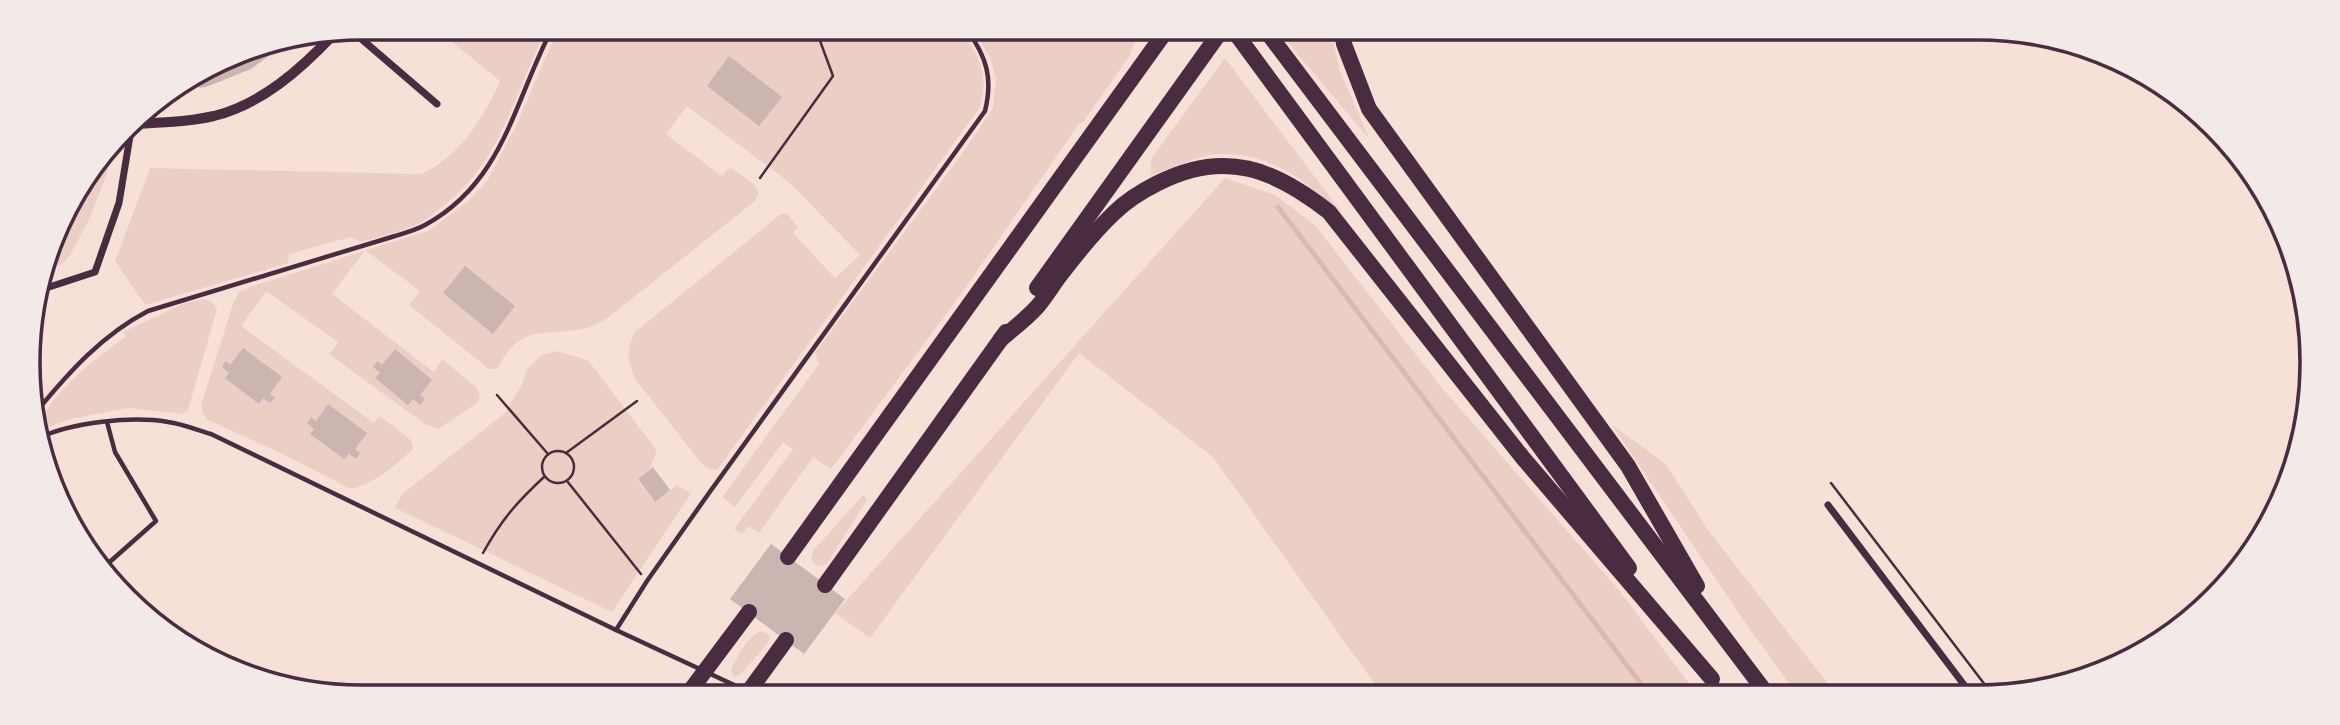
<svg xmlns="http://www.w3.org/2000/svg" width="2340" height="725" font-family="Quicksand,sans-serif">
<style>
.green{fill:#ebcfc5}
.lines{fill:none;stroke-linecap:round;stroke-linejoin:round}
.stream{stroke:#dcb8b0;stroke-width:5}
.building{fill:#ccb4b1}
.path{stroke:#4a2c40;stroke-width:2.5}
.service{stroke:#4a2c40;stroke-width:4.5}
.minor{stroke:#4a2c40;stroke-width:7}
.tertiary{stroke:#4a2c40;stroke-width:10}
.trunk{stroke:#4a2c40;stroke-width:16}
.rim{fill:none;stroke:#4a2c40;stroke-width:3.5}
</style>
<rect width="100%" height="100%" fill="#f7e1d7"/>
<g class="green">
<path d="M435,28L547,29C515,90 501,163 443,206C436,211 429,218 422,222C403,232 380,236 361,242L351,237L289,254L288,263L145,305L115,261L150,168L421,174C461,155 482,120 500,81Z"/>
<path d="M558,29L961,30C980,58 991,77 978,110L717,470L709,469L702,464L636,380C628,363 625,350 635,332L781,214H787L798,227L793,233L835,278L860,255L790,183L687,106L666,134L722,176L730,167L754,184L759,192L755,201L609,317C603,320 597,325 590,327C547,339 523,319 497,369H489L409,305L420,291L365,250L332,294L434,372L442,359L477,388L480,397L477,403L438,429L425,424L329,354L338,342L266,291L241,326L374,423L380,416L411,440L413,449C396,465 374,484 351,489L274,450L208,420L203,414L201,405L233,304L239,292L253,286L430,230L468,201L487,181L515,128Z"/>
<path d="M974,30L1139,31L1130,55L1084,121L1079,124L959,297L831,469L813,457L759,533L749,526L742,534L734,529L793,449L783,442L735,507L722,497L819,364L815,353L964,151L993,108L996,79L990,58Z"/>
<path d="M1279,32H1331L1340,71L1370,140Z"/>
<path d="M1225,58L1342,213C1303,180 1273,153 1218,154C1202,154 1168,170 1151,175V159Z"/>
<path d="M102,163L108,168L107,174L88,222L70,255L63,263L45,272L63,214Z"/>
<path d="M1225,178L1275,195L1314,224L1442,388L1619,590L1696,693H1381L1213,457L1079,353L870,638L835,613Z"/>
<path d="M203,299L211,301L217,309L188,410L183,414L128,408L70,419L49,427L43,421C46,397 105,350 126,337L123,332L185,303Z"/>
<path d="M557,351L588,360L657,451L649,470L637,480L654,501L677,485L691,493L612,612L395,508L401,495L506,412L522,384L527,369L542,355Z"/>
<path d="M1612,425L1666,464L1707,529L1836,694H1797L1749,628Z"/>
<path d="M863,495L866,498V501L828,562L825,565L817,566L811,559L813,551Z"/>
<path d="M761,631L769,635V642L740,675L734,677L731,670C738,656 746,638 761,631Z"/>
</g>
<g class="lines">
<path class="stream" d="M1278,207L1648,693"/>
</g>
<g class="building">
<path d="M287,43L251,69L206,87L199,88L195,78L235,53Z"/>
<path d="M729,56L782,97L759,126L707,86Z"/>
<path d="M465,266L515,306L493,334L443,293Z"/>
<path d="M243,348L282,377L270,394L275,398L270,403L263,398L259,404L225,378L229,373L222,367L226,361L230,365Z"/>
<path d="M395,349L432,380L420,395L425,399L420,405L413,399L408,405L375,378L380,373L373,367L377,361L382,365Z"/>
<path d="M328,404L367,433L355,449L360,453L356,459L349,454L344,459L310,434L314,429L307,423L311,417L316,421Z"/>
<path d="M653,467L670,490L655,502L638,479Z"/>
<path d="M771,544L845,599L804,654L730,599Z"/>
</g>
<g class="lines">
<g class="path">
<path d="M760,178L833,76L816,30"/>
<path d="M497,395L548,454"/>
<circle cx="558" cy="467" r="16"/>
<path d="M566,453L637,401"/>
<path d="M567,481L641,574"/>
<path d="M1831,483L1992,694"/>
<path d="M483,553C502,519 517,502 544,477"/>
</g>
<g class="service">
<path d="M37,411C69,372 102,335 148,311L395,236C405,233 416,230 425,225C504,182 514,101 552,29"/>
<path d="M39,438C72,422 132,416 168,422C183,424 197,430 211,434L616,630L747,691"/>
<path d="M104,567L156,521L115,452L107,422"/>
<path d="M616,630L647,581L709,493L985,111C993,79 987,57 967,30"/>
</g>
<g class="minor">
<path d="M351,30L437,104"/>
<path d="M40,290L95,272L119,203L132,124"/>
<path d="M2295,455L2306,418"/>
<path d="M1828,505L1971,694"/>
</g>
<path class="tertiary" d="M132,124C159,123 187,122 214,116C262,104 301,69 334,34"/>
<g class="trunk">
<path d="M1234,31L1629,568"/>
<path d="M1267,32L1767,694"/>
<path d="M1342,32L1344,44L1369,109L1628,466L1697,586"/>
<path d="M1037,288L1221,31"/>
<path d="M1001,339C1013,329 1026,319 1037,307C1046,297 1053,284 1062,273C1078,252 1095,231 1114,213C1127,200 1142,191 1158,183C1225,149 1274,169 1329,212L1523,458L1712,679"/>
<path d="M788,557L1166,31"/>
<path d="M825,585L1006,332"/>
<path d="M690,691L749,612"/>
<path d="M749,691L786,640"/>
</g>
</g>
<path d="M0 0H2340V725H0ZM362 40H1978A322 322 0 0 1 2300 362V363A322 322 0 0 1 1978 685H362A322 322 0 0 1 40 363V362A322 322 0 0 1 362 40Z" fill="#f1eae7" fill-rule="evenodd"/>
<path class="rim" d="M362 40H1978A322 322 0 0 1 2300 362V363A322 322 0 0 1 1978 685H362A322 322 0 0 1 40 363V362A322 322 0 0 1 362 40Z"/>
</svg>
